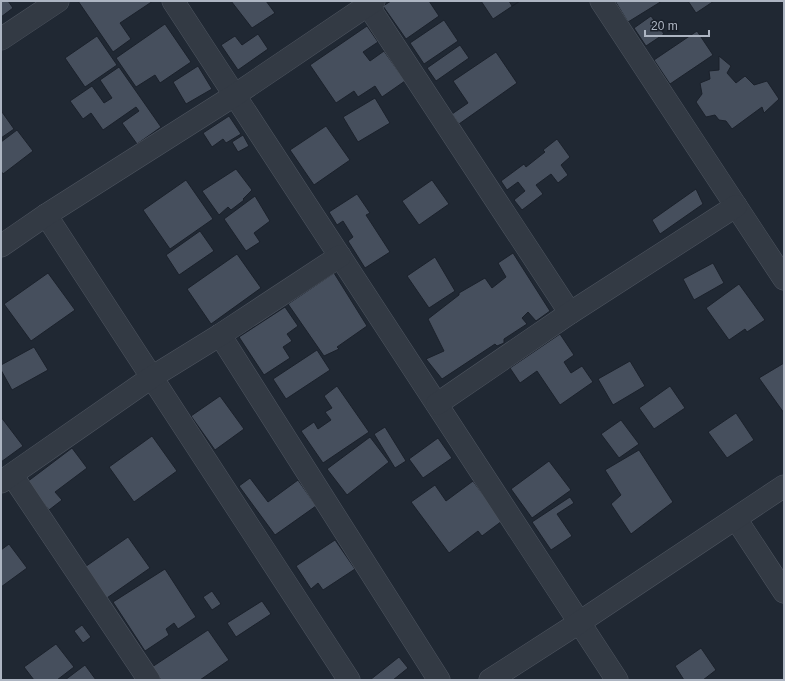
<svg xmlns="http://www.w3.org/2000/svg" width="785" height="681" font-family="Arial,sans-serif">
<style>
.building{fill:#464f5d;stroke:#1b212b}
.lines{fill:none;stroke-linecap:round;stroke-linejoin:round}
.minor-casing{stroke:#4e5560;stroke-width:23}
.minor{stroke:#333a44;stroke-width:22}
</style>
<rect width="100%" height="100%" fill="#202833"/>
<g class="building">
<path d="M1,1H8L13,8L1,17Z"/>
<path d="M78,1H153L120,23L131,39L113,52Z"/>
<path d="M231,1H266L275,13L252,28Z"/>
<path d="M391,1H429L439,16L406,39L383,6Z"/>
<path d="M481,1H509L512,6L520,1L493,19Z"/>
<path d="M615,1H662L628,22Z"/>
<path d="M688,1H714L696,13Z"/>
<path d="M651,16L664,34L646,46L634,28Z"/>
<path d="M444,20L458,41L424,64L410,43Z"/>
<path d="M165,24L191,62L160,83L155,75L136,87L116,58Z"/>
<path d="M367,26L378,42L363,52L370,61L384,51L405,81L382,97L375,86L358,97L354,91L336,103L310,65Z"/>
<path d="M697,31L713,55L670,84L654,60Z"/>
<path d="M258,34L268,49L238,70L221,45L235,36L242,45Z"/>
<path d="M97,36L117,65L85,87L65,58Z"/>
<path d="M460,45L469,58L436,81L427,68Z"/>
<path d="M496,52L517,83L459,124L452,114L468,103L453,81Z"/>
<path d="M719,56L731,66L727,73L736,83L745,76L754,85L767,81L779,99L764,113L762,107L732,129L726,121L719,120L715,115L706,117L696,102L702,94L700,83L710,79L709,71L719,70Z"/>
<path d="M198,66L212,89L186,104L173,82Z"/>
<path d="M119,67L161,127L137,144L122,123L139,111L136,107L103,130L91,113L83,119L70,101L92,86L104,103L112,98L100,80Z"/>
<path d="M375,98L390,123L358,142L343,117Z"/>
<path d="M2,112L14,129L1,138V113Z"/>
<path d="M229,116L241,134L226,143L223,139L212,147L203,133Z"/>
<path d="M326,126L350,160L314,185L290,150Z"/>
<path d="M17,130L33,151L3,174L1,171V142Z"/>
<path d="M243,135L249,146L238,152L232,142Z"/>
<path d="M557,139L570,157L561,165L568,175L558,183L551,174L536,185L543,194L522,210L514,200L525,191L518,182L507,190L501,181L524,164L526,167L545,152L543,150Z"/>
<path d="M236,169L252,190L243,199L244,200L231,210L228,207L219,215L202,191Z"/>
<path d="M186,180L213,219L170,249L143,210Z"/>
<path d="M432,180L449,204L419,225L402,201Z"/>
<path d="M696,189L703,204L660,234L652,220Z"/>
<path d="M357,194L370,213L366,215L390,252L365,268L348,241L353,237L343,221L337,225L329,212Z"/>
<path d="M255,196L270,221L254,233L260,242L246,251L224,219Z"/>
<path d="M200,231L214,251L179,275L166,255Z"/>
<path d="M513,253L550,311L536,321L528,312L522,318L527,324L504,339V343L497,346L495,344L442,379L426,359L444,351L428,319L459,295V293L485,278L492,288L506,277L498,263Z"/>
<path d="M237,254L261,288L211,324L187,289Z"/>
<path d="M435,257L455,291L429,308L407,276Z"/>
<path d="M713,263L724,283L694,300L683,279Z"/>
<path d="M48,273L75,310L31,341L4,304Z"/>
<path d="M334,273L367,326L337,347L339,349L324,356L288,304Z"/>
<path d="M739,284L765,320L747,332L745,329L729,340L706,308Z"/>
<path d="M285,307L298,326L287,334L292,341L283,347L290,358L264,375L239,337Z"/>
<path d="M560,334L574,355L564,362L571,373L582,366L593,382L560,405L537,371L520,383L510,368Z"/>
<path d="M34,347L48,370L12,390L1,370V365Z"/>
<path d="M317,350L330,370L286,399L273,379Z"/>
<path d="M630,361L645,386L613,405L598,379Z"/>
<path d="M784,363V413L759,378Z"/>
<path d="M337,386L369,432L323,463L301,431L314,422L318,429L331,420L325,412L332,408L324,396Z"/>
<path d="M670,386L685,408L654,429L639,408Z"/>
<path d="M220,396L244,429L215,450L191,416Z"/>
<path d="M736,413L754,440L727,458L708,432Z"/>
<path d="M1,417L23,446L1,462Z"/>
<path d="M621,420L639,444L619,458L601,434Z"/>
<path d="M385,427L406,461L395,468L374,434Z"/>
<path d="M152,436L177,471L134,502L109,467Z"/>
<path d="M370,437L389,462L347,495L327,469Z"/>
<path d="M438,438L452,458L423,478L409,459Z"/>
<path d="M72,448L87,468L55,492L62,500L49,510L27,482Z"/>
<path d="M639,450L673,502L631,534L611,504L621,495L605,470Z"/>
<path d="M549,461L571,490L532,518L511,489Z"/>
<path d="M250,478L268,502L298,480L316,506L275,535L239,486Z"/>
<path d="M473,481L502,521L482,536L478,531L449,553L411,502L435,485L446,501Z"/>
<path d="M570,497L574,503L557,514L572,536L551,550L532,522Z"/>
<path d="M128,537L150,568L104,600L82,569Z"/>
<path d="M335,540L355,569L323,590L318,583L311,589L296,566Z"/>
<path d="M9,544L27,568L1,587V550Z"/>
<path d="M165,569L196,617L178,629L174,623L166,629L169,635L145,651L113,602Z"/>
<path d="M212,591L221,604L212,610L203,597Z"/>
<path d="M262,601L271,614L236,637L227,623Z"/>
<path d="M82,625L91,637L83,643L74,631Z"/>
<path d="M208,630L229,660L200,680H161L152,667Z"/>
<path d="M56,644L74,667L57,680H34L24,667Z"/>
<path d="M701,648L716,670L703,680H684L675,666Z"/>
<path d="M399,657L408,668L393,680H370Z"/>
<path d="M85,665L96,680H65Z"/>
</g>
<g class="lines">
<defs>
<g id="minor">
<path d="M173,1L617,680"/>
<path d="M365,1L570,313"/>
<path d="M601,1L784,279"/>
<path d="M1,39L58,1"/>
<path d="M46,215L349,680"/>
<path d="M1,246L46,215L235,95L374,1"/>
<path d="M220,335L439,680"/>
<path d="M437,404L570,313L736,206"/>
<path d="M12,475L149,680"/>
<path d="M1,482L152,377L220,335L340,256"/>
<path d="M736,519L784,592"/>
<path d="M490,680L580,622L784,486"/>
</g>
</defs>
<use href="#minor" class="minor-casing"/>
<use href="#minor" class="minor"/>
</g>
<rect width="785" height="681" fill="none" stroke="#adb5c2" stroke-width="4"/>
<path d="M645 30v6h64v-6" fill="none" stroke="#adb5c2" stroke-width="2"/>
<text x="651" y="30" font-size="12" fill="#adb5c2" stroke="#191f29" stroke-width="3" paint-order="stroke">20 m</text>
</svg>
